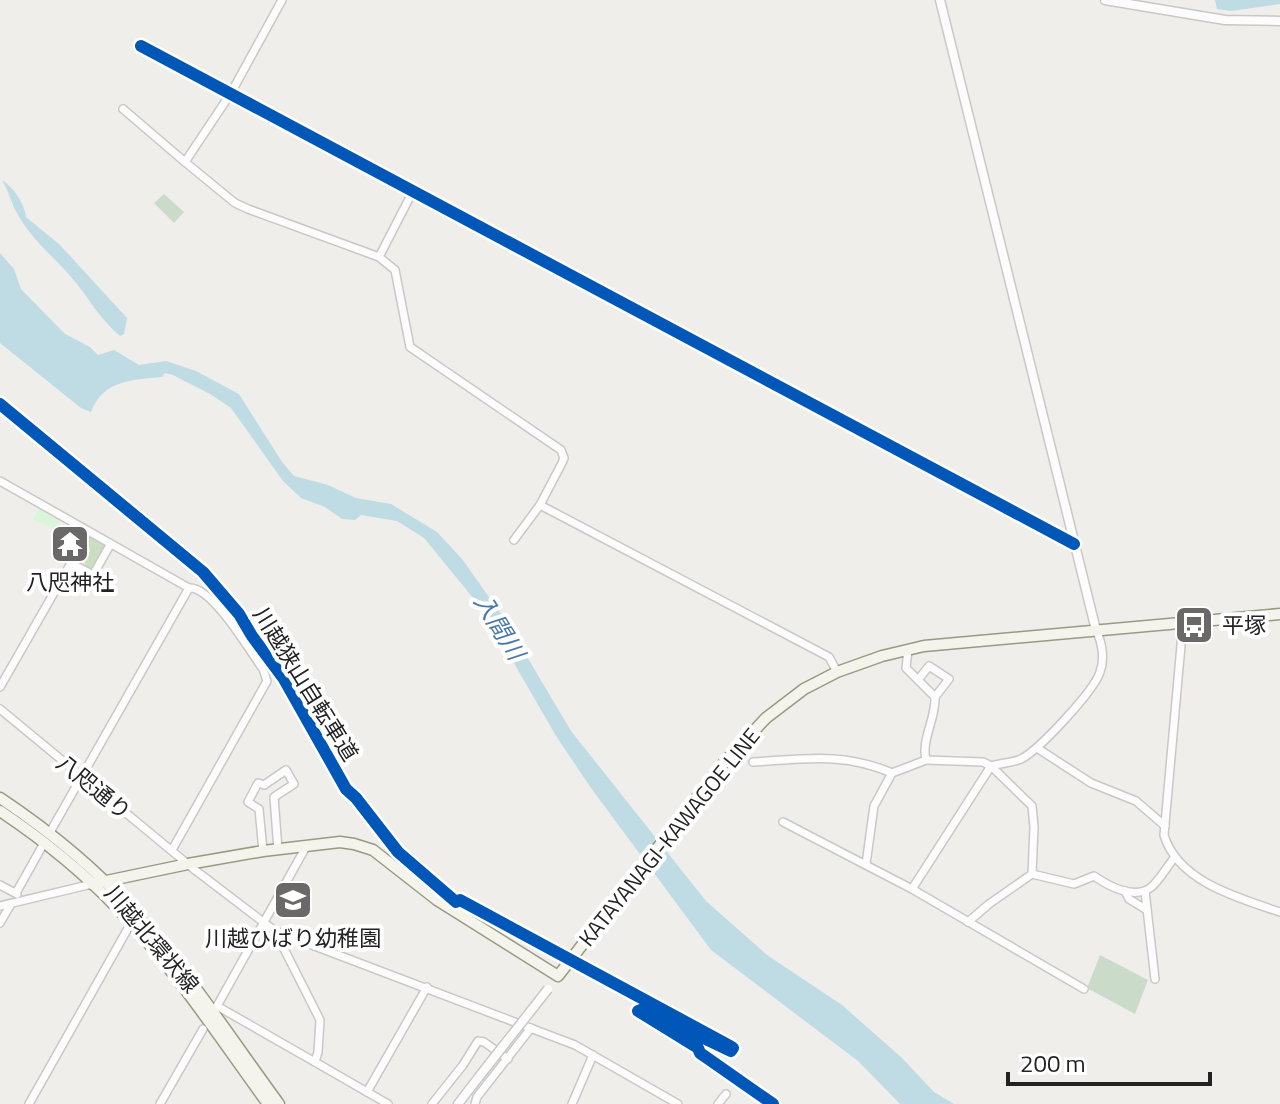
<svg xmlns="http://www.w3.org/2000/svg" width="1280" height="1104" font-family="'Titillium Web','Noto Sans JP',sans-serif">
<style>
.forest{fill:#cbdec1}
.cemetery{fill:#cadbca}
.park{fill:#daf5da}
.water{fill:#bfdbe3}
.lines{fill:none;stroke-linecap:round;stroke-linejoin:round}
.minor-casing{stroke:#c9c8c7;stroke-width:10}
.tertiary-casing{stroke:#c9c8c7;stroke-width:11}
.secondary-casing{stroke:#999a82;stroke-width:13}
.minor{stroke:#fdfcfc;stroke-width:7}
.tertiary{stroke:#fdfcfc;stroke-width:8}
.secondary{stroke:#f4f4ed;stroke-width:10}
.tertiary-bridge-casing{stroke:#c9c8c7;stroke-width:11;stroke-linecap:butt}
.tertiary-bridge{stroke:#fdfcfc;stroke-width:8}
.cycleway-casing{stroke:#fff;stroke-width:17}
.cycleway{stroke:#0057b8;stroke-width:12}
.labels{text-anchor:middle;stroke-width:8;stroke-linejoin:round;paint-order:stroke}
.poi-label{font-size:22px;fill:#222;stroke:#fff}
.street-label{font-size:22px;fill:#222;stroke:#fff}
.water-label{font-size:24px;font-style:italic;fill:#4a7aab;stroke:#fff}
</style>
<rect width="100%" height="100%" fill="#f0eeeb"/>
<path class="forest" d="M68,524L105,546L106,548L93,570L86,567L84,560L90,551L89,546C77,545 70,538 64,528Z"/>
<g class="cemetery">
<path d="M164,194L184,212L174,223L154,203Z"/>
<path d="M1100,955L1148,980L1135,1014L1087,988Z"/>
</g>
<path class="park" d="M40,507L61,519L55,530L33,519Z"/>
<g class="water">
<path d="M1215,0H1280V4L1231,11L1217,9Z"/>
<path d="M2,180C13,187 25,204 26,217L60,245L127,318L124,334L120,336C102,321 91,302 77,284C58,260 31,240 17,213C11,203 9,191 2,180Z"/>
<path d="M0,253L14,269L21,289L65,334L90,347L98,355L114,350L139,365L166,361L196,371L239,394L282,462L294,476L328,485L356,498L391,504L437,532L462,559L504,618L571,731L706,901L767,955L842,1005L902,1058L934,1092L954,1104H900L858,1061L711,950L591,788L556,736L507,651L474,599L424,538L397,521L361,515L355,520L342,519L325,507L301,498L283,481L231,408L210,394L173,375L165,373L162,377C131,380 103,380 91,412L81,408L0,343Z"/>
</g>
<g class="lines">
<defs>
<g id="minor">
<path d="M282,0L231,93L185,162L235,203L248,209L379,257L395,270L410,347L561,450L564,458L562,463L540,505L514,540"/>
<path d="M141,46L1074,544"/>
<path d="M123,109L185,162"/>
<path d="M379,257L413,191"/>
<path d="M0,481L189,588L49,834"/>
<path d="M540,505L829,657L837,672"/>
<path d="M1183,623L1164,835C1178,882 1239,898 1280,912"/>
<path d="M918,680L929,666L949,679L935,697"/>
<path d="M0,687L71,563L93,575L110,545"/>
<path d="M0,709L195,870L275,931L320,1020L318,1052L315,1062L388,1104"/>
<path d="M1037,748L1091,783L1136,801L1165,826"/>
<path d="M926,760L983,762L991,766L1032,806L1034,827L1032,874L989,904L968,922"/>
<path d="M753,762C804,759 844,752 892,773L926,760C921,739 936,719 935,697L906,668L908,650"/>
<path d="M783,822L912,889L1084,989"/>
<path d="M307,845L217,1006L315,1062"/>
<path d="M172,850L267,681L263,669C249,650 212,586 189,588"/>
<path d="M263,851L259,809L248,802L258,783L264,785L286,770L294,784L274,797L278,850"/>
<path d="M866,864L874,806L892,773"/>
<path d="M1032,874L1074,884L1094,876C1107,885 1133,900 1150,888C1159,882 1167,866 1175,857"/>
<path d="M0,885L17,894"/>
<path d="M912,889L991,766C1001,763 1012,763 1021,759C1039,750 1094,691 1100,672C1105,659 1102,642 1096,630"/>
<path d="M1125,891L1129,899L1147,910"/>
<path d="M1145,891L1155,979"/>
<path d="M16,893L44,843"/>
<path d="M0,906L92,884"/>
<path d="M0,923L11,904"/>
<path d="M275,931L575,1045L678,1104"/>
<path d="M367,1092L427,987"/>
<path d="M29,1104L131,923"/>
<path d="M160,1104L203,1029"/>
<path d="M432,1104L463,1065L478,1041L484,1042L508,1059"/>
<path d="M475,1104L477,1097L531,1028"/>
<path d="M572,1104L593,1055"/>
<path d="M718,1104L726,1094"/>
</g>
<g id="tertiary">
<path d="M940,0L1096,630"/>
<path d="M1105,0L1225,20L1280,21"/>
<path d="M458,1104L478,1078"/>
</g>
<g id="secondary">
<path d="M0,798C48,830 97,870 135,913C188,972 232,1040 279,1104"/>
<path d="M0,811C42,839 83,872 118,909C174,968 220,1038 268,1104"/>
<path d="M92,884L188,864L263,851L340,842L354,844L373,850L437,900L558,976L722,765L766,718L804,689L837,672L882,656L924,646L1280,614"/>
</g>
</defs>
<use href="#minor" class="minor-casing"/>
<use href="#tertiary" class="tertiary-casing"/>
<use href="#secondary" class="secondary-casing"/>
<use href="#minor" class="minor"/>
<use href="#tertiary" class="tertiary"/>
<use href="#secondary" class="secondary"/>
<defs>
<path id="tertiary-bridge" d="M478,1078L548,989"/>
</defs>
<use href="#tertiary-bridge" class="tertiary-bridge-casing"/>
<use href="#tertiary-bridge" class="tertiary-bridge"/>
<defs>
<g id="cycleway">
<path d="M141,46L1074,544"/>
<path d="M0,404L203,572L239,614L252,636L284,679L346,789L356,798L398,852L456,902L460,900L730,1046L733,1048L731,1051L643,1009L638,1011L698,1048L700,1053L773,1104"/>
</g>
</defs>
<use href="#cycleway" class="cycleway-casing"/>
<use href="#cycleway" class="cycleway"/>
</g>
<defs>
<symbol id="temple-square" viewBox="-11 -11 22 22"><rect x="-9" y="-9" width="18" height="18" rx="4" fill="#6a6968" stroke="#fff"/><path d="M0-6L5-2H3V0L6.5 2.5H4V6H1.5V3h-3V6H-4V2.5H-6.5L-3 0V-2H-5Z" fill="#fff"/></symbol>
<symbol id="bus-square" viewBox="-11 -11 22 22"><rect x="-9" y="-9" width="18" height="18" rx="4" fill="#6a6968" stroke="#fff"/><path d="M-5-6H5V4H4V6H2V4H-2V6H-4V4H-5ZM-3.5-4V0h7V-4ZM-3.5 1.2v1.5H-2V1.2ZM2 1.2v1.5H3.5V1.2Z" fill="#fff"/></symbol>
<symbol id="school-square" viewBox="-11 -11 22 22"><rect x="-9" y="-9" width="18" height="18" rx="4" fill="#6a6968" stroke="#fff"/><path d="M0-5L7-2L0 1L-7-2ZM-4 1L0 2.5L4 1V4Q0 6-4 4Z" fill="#fff"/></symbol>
</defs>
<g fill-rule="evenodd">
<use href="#temple-square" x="48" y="522" width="44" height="44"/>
<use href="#bus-square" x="1172" y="603" width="44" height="44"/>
<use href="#school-square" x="271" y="878" width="44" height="44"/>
</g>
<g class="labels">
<g class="poi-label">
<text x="70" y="590">八咫神社</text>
<text x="1222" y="633" text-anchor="start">平塚</text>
<text x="293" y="946">川越ひばり幼稚園</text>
</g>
<g class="street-label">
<text transform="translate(306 684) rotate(58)" y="8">川越狭山自転車道</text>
<text transform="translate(94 787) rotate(39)" y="8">八咫通り</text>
<text transform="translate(669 837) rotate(-51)" y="8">KATAYANAGI-KAWAGOE LINE</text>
<text transform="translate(152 939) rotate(50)" y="8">川越北環状線</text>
</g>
<g class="water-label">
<text transform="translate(499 627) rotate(58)" y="8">入間川</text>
</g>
</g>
<path d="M1008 1072v12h202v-12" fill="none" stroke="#222222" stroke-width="4"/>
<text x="1020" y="1072" font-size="24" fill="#222222" stroke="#ffffff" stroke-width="6" paint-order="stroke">200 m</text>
</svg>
